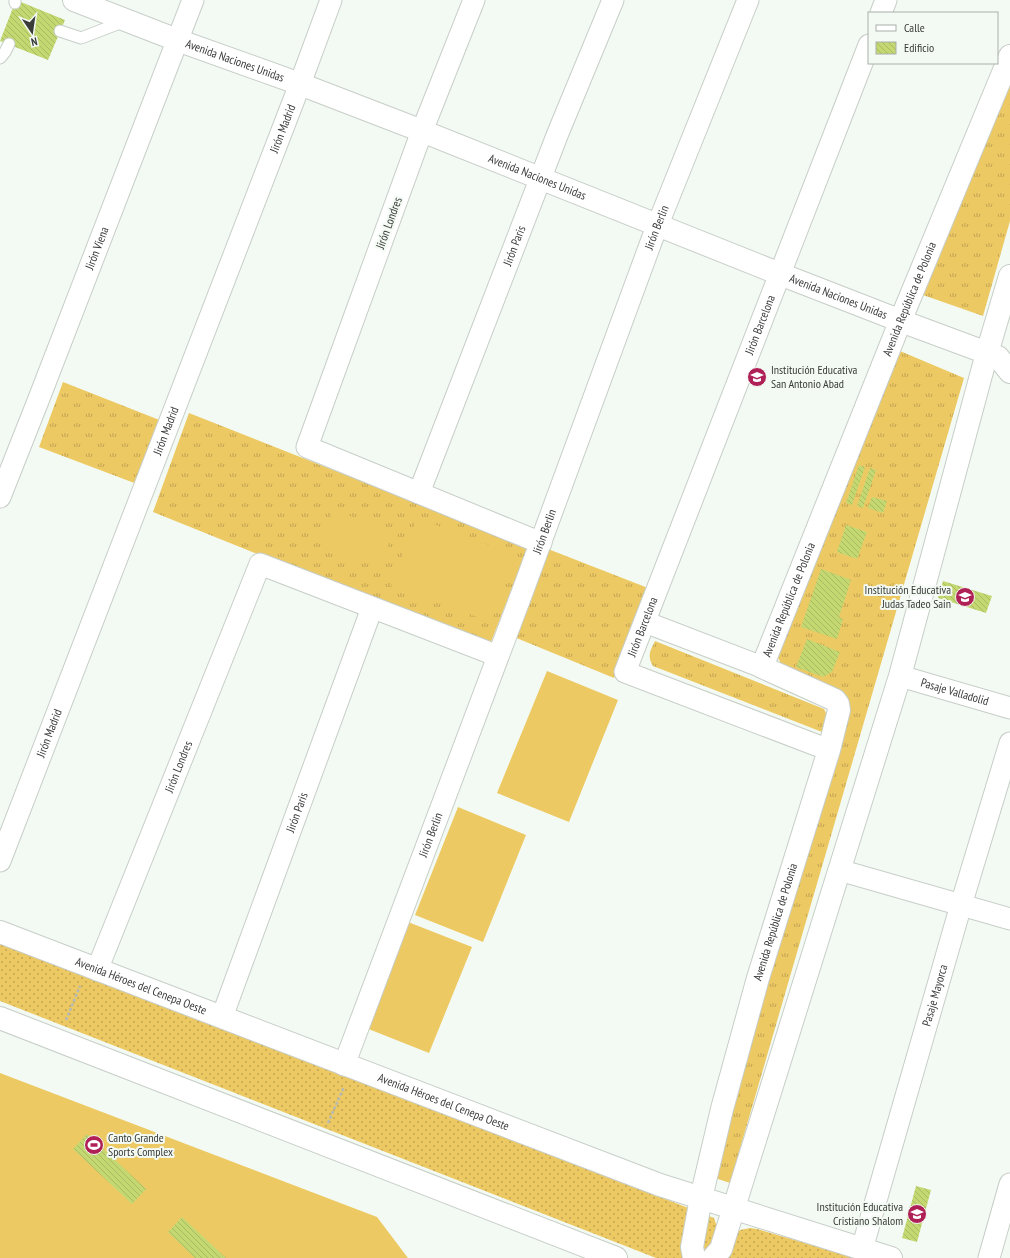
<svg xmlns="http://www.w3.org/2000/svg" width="1010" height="1258" font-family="'PT Sans Narrow',sans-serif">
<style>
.grass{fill:url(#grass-tufts)}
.garden{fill:url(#garden-dots)}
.pitch{fill:#edc963}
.building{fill:url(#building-back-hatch)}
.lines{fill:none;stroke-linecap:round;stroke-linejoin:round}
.lane-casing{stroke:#c7cec7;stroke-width:13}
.street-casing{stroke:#c7cec7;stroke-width:23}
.secondary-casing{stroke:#c7cec7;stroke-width:24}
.path{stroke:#b5bab5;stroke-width:2.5;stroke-dasharray:3 2;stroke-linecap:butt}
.lane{stroke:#fff;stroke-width:11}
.street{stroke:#fff;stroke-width:21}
.secondary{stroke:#fff;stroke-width:22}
.labels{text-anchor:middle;stroke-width:4;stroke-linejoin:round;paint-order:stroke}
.street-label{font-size:12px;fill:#393b39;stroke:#f3faf3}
.poi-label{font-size:12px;fill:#393b39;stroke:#f3faf3;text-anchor:start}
</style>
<defs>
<pattern id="grass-tufts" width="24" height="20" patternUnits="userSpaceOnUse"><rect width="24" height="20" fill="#edc963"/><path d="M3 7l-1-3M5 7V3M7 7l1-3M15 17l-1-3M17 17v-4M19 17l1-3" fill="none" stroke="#c1a453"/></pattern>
<pattern id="garden-dots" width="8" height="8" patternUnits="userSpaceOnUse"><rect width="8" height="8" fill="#edc963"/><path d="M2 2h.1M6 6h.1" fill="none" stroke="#c1a453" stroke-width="1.8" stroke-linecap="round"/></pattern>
<pattern id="building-back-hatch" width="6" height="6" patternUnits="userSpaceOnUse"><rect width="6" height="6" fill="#c4d872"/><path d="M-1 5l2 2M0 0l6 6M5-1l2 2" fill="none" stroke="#a9ba63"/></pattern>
</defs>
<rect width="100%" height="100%" fill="#f3faf3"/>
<g class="grass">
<path d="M1010,71V221L983,316L923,295Z"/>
<path d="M900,351L964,378L730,1183L712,1177L846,699L784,669L777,656Z"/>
<path d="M63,382L162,421L137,484L39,447Z"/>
<path d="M189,413L528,547L489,647L153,512Z"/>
<path d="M548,549L648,588L614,678L514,637Z"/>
<path d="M655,641L824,709L827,715L822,732L653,666C647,656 650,651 655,641Z"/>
</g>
<g class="garden">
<path d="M0,939L714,1218L717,1227L705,1258H656L0,1001Z"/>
<path d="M750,1228L757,1229L857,1258H726L733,1238L740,1230Z"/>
</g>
<g class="pitch">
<path d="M333,510L393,531L380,568L320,546Z"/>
<path d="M417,518L516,555L491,622L391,586Z"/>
<path d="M547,671L618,700L569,822L497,793Z"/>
<path d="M458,807L526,835L483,942L415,915Z"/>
<path d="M408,922L472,947L429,1053L366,1028Z"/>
<path d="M0,1073L377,1217L408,1258H0Z"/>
</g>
<g class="building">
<path d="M16,0L65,20L48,60L0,41Z"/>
<path d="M859,465L865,467L852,505L846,503Z"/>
<path d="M870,468L876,470L863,508L857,506Z"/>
<path d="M872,497L887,501L883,513L868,508Z"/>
<path d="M846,525L867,532L857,559L837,552Z"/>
<path d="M821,569L851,580L839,617L843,619L837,639L801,627Z"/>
<path d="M943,581L992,596L986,613L938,598Z"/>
<path d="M807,639L840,652L832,672L823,677L796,667Z"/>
<path d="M87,1134L146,1189L132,1204L73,1149Z"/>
<path d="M916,1186L931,1190L917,1242L902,1238Z"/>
<path d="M182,1217L226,1258H195L168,1232Z"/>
</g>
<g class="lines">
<defs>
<g id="lane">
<path d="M15,0V3"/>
<path d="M60,31L81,38L125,21"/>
<path d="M0,58L5,52L9,44"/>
</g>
<g id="street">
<path d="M474,0L422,131L307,447L541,543"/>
<path d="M881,13L886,0"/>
<path id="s1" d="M419,493L558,133L613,0"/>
<path id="s2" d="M0,497L38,401L193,0"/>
<path d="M645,622L762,667"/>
<path id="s3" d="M900,676L1010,708"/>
<path id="s4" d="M829,750L625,672L869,45"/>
<path id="s5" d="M0,861L300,84L331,0"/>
<path d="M839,870L1010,919"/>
<path id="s6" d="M97,970L260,564L498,656"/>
<path id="s7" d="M222,1017L372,608"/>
<path id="s8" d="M344,1065L522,593L654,234L748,0"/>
<path id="s9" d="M862,1249L961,905L1010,743"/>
<path d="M989,1258L1010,1184"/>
</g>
<g id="secondary">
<path id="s10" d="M74,0L177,40L300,84L422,131L780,274L901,321L998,357L1010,372"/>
<path id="s11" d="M0,932L660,1185L891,1258"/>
<path d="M0,1018L616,1258"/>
<path id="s12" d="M694,1258L692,1247L701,1198L722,1109L758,978L829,750L839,710L838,704L835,700L762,667L904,312L1010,56"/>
<path d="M713,1258L721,1249L900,676L987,353L1010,276"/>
</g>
</defs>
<use href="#lane" class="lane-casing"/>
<use href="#street" class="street-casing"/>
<use href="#secondary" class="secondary-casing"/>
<g class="path">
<path d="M66,1020L80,986"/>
<path d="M328,1123L344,1087"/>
</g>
<use href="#lane" class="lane"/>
<use href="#street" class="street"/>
<use href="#secondary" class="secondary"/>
</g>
<defs>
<symbol id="school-disc" viewBox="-11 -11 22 22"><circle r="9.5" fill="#af2056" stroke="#f3faf3"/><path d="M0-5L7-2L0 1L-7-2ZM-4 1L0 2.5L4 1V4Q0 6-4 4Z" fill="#fff"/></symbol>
<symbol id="stadium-disc" viewBox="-11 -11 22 22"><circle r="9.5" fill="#af2056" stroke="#f3faf3"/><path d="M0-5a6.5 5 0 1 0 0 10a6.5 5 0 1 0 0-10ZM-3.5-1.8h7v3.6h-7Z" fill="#fff"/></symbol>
</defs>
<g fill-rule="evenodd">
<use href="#school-disc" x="746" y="366" width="22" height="22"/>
<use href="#school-disc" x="954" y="586" width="22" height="22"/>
<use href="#stadium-disc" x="83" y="1134" width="22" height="22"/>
<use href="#school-disc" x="906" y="1203" width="22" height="22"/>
</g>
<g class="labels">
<g class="street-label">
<text dy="4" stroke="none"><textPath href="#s10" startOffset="172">Avenida Naciones Unidas</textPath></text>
<text dy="4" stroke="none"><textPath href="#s5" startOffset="785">Jirón Madrid</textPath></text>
<text dy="4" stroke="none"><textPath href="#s10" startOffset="496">Avenida Naciones Unidas</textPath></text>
<text transform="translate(389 223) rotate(-70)" y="4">Jirón Londres</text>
<text dy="4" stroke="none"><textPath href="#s8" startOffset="894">Jirón Berlin</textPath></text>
<text dy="4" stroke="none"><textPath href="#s1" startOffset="265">Jirón Paris</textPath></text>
<text dy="4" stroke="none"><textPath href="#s2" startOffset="267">Jirón Viena</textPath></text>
<text dy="4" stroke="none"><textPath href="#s10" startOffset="820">Avenida Naciones Unidas</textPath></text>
<text dy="4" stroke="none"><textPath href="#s12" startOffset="1056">Avenida República de Polonia</textPath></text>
<text dy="4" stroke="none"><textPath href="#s4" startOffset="591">Jirón Barcelona</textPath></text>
<text dy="4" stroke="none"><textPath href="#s5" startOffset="461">Jirón Madrid</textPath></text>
<text dy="4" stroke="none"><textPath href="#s8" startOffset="570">Jirón Berlin</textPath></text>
<text dy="4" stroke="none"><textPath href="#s12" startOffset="732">Avenida República de Polonia</textPath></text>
<text dy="4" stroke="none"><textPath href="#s4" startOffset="267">Jirón Barcelona</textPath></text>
<text dy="4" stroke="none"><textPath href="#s3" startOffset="57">Pasaje Valladolid</textPath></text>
<text dy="4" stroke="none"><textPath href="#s5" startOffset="137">Jirón Madrid</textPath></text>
<text dy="4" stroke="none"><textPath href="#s6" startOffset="219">Jirón Londres</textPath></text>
<text dy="4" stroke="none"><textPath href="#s7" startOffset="218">Jirón Paris</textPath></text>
<text dy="4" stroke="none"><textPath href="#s8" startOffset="246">Jirón Berlin</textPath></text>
<text dy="4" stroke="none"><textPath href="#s12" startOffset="347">Avenida República de Polonia</textPath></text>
<text dy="4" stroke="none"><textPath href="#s11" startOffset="151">Avenida Héroes del Cenepa Oeste</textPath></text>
<text dy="4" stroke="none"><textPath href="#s9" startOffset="264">Pasaje Mayorca</textPath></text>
<text dy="4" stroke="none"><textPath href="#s11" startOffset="475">Avenida Héroes del Cenepa Oeste</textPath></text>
</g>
<g class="poi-label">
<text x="771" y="374">Institución Educativa<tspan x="771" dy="14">San Antonio Abad</tspan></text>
<text x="951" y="594" text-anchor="end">Institución Educativa<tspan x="951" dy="14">Judas Tadeo Sain</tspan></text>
<text x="108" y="1142">Canto Grande<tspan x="108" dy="14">Sports Complex</tspan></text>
<text x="903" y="1211" text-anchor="end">Institución Educativa<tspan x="903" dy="14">Cristiano Shalom</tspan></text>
</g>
</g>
<rect x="868" y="12" width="130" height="52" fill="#f3faf3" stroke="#a9aea9"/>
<rect x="876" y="25" width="20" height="6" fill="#ffffff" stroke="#a9aea9"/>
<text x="904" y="32" font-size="12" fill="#393b39">Calle</text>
<rect x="876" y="42" width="20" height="12" fill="url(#building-back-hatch)" stroke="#a9aea9"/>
<text x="904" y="52" font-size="12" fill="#393b39">Edificio</text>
<g transform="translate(32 32) rotate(167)" stroke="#f3faf3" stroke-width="3" paint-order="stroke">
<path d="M0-3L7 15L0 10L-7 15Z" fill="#393b39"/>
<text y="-6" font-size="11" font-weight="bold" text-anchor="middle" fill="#393b39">N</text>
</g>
</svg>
